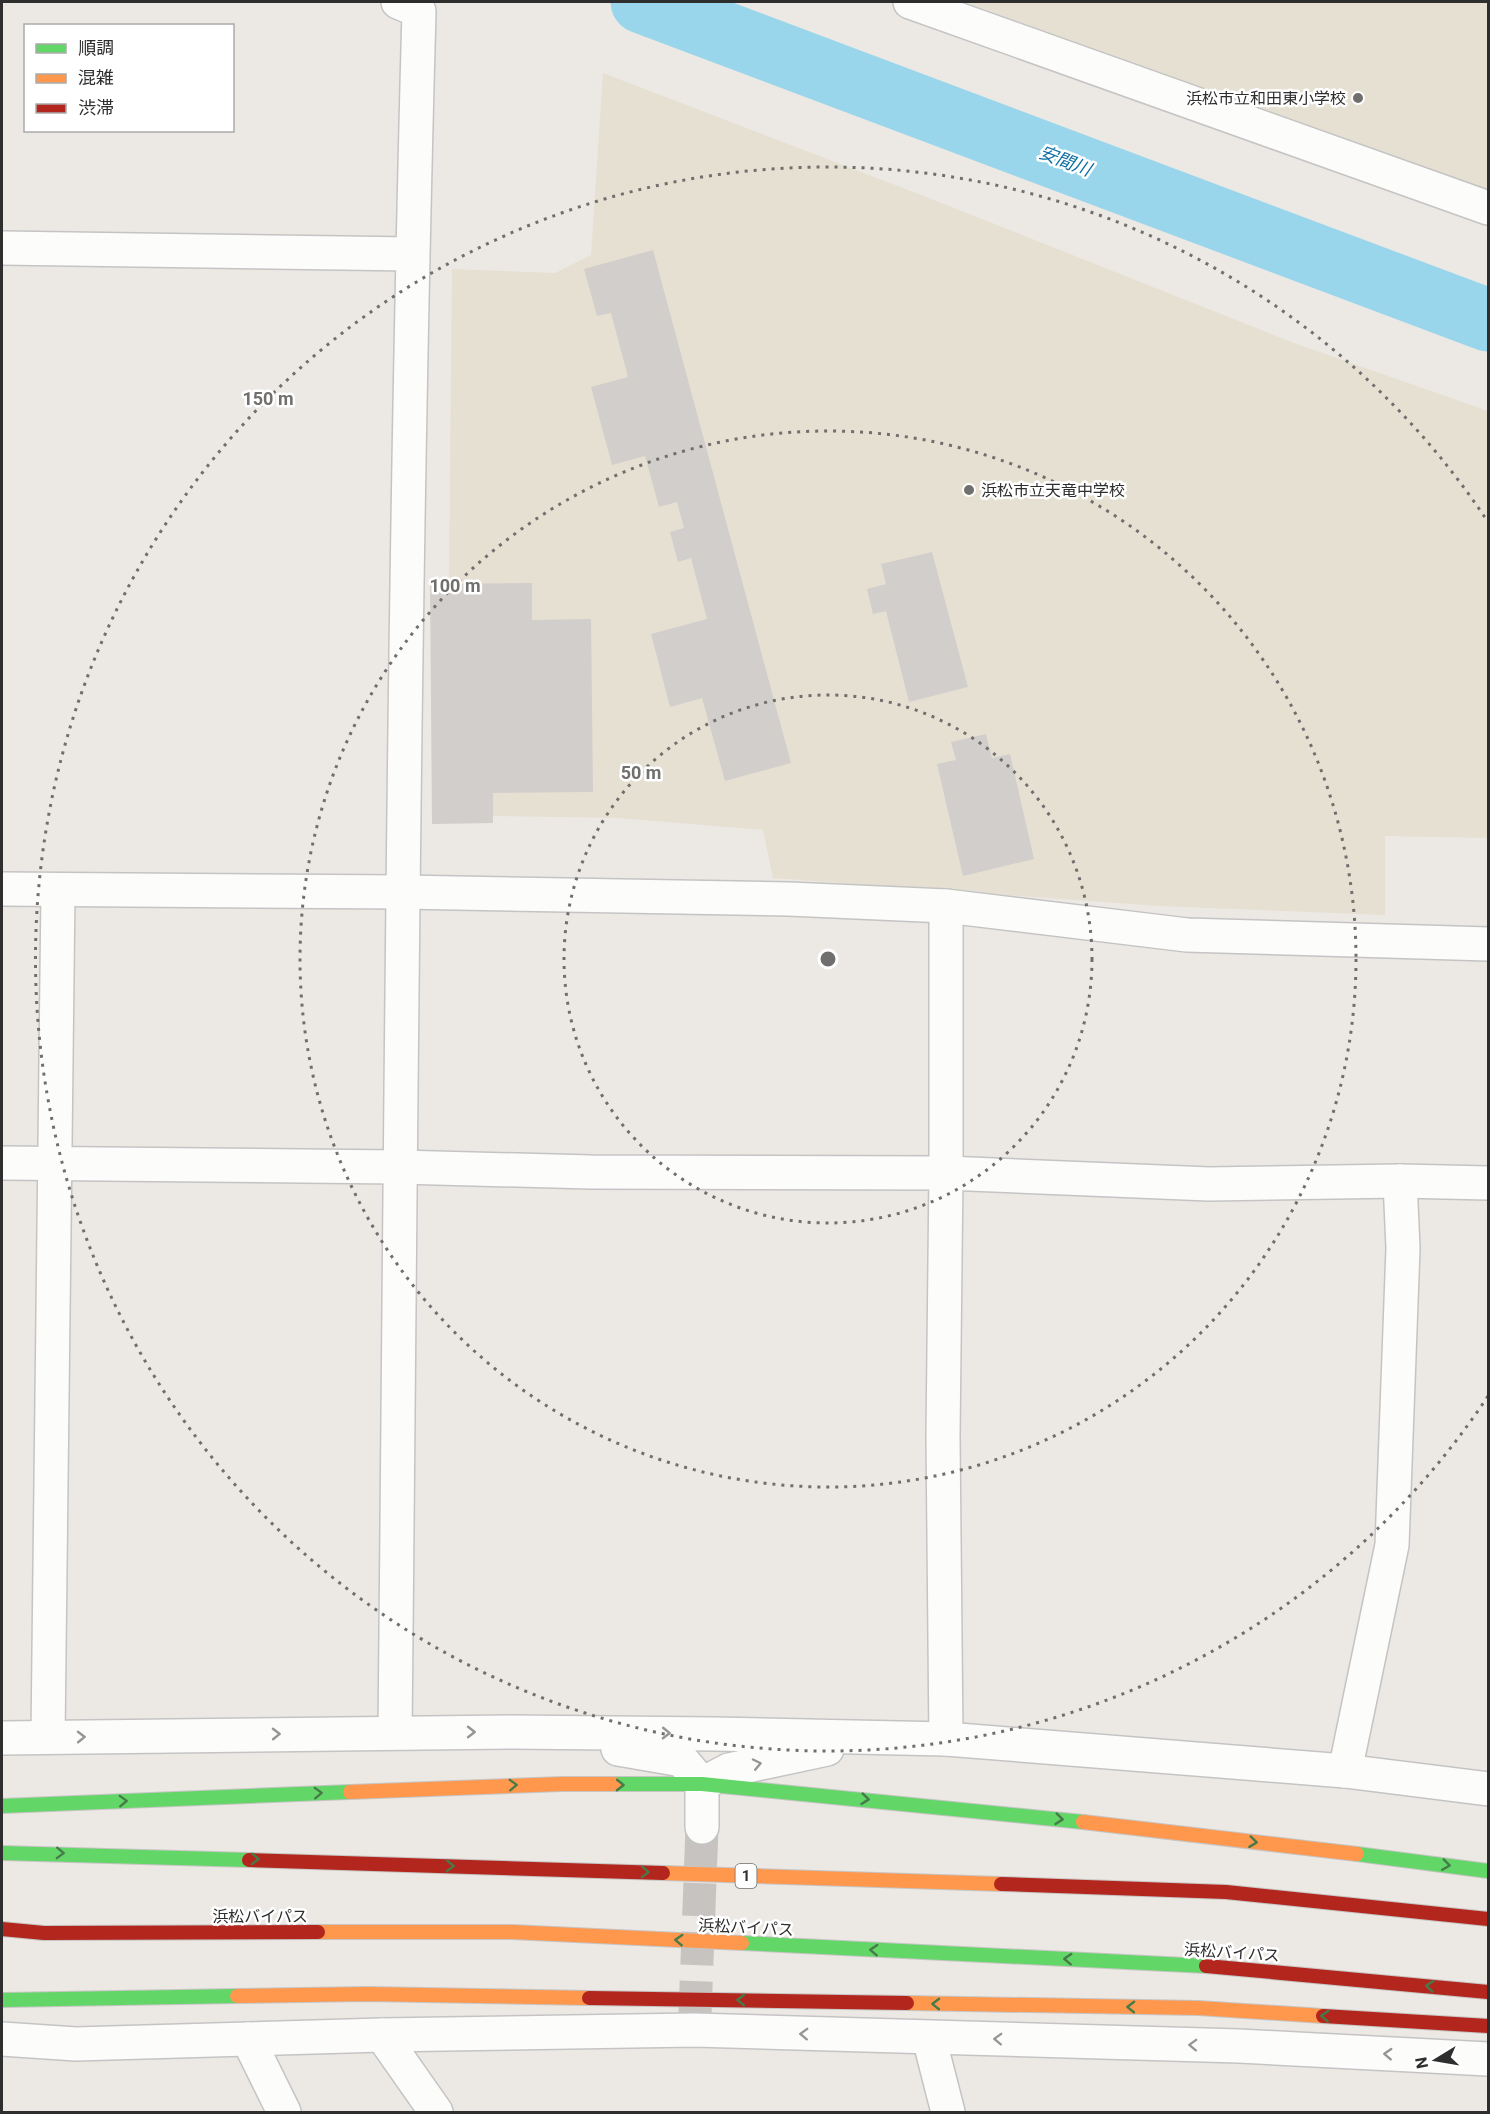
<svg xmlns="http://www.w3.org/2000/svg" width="1490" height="2114" font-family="Roboto,'Noto Sans JP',sans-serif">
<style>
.education{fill:#e6e0d3}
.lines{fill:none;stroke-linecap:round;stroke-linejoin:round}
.river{stroke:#99d6ec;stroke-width:63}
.building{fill:#d1cecb}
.street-tunnel{stroke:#c6c3c0;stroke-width:33;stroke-dasharray:33 16;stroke-linecap:butt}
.street-casing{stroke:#c5c4c5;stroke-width:36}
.fast-casing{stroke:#c6c5c4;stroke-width:16}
.slow-casing{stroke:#c6c5c4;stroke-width:16}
.jam-casing{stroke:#c6c5c4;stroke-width:16}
.street{stroke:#fcfcfb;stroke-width:33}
.fast{stroke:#63d668;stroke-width:14}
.slow{stroke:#ff974d;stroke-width:14}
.jam{stroke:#b3261e;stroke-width:14}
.oneway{stroke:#959594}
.oneway2{stroke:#467a48}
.ring{fill:none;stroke:#706f6e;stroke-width:3;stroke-dasharray:3 6}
.poi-dot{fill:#706f6e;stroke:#fff;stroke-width:2}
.labels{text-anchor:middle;stroke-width:5;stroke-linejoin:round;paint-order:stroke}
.shield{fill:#fff;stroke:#6d6d6d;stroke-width:1.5}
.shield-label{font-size:15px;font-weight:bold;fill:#2e2e2e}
.poi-label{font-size:16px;fill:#2e2e2e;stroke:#fff;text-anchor:end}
.street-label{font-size:16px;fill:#2e2e2e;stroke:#fff}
.water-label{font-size:18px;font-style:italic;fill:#0d6fa3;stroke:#fff}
.centre{fill:#706f6e;stroke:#fff;stroke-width:3}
.ring-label{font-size:18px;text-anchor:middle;font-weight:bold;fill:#706f6e;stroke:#fff;stroke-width:5;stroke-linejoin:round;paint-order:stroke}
</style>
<rect width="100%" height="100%" fill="#ece8e4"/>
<g class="education">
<path d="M965,2H1488V194Z"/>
<path d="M603,73L929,198L1294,343L1488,411V838L1385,836V915L1159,906L773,878L763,830L618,818L442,815L449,569L452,269L555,273L591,255Z"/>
</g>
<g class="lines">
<path class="river" d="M642,2L1488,320"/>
</g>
<g class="building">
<path d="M653,250L791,763L725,781L702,698L670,707L651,634L707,619L691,558L678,562L670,532L684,528L677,502L659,507L645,456L612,465L591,387L628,377L611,313L597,316L584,269Z"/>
<path d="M932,552L968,687L909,702L886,611L873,614L867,589L886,584L881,564Z"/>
<path d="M532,583V620L591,619L593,792L493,793V823L432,824L430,584Z"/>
<path d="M986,734L992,758L1010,754L1034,859L963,876L937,764L956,760L951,742Z"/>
</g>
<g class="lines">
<path class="street-tunnel" d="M695,2014L702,1827"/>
<defs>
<g id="street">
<path d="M910,2L1488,208"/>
<path d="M2,248L412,254"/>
<path d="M2,889L403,892L789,899L946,906L1187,935L1488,944"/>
<path d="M2,1163L399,1167L591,1172L946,1173L1209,1184L1400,1181L1488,1183"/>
<path d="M395,1732C401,1158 403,585 419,11L398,2"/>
<path d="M48,1737L58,890"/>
<path d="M2,1738L511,1732L714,1734L946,1739L1345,1771L1488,1789"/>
<path d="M946,1739L943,1437L946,1173V906"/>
<path d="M618,1749L682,1760L702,1784V1827"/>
<path d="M1345,1771L1392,1545L1403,1248L1400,1181"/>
<path d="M702,1784L729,1770L827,1749"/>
<path d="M382,2035L436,2112"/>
<path d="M929,2038L948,2112"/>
<path d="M2,2039L76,2044L382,2035L694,2030L1239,2046L1488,2059"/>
<path d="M248,2039L284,2112"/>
</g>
<g id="fast">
<path d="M614,1784H702L1083,1822"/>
<path d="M2,1806L350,1792"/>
<path d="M2,1853L249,1860"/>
<path d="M1357,1854L1488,1871"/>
<path d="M742,1943L1206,1966"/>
<path d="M2,2000L237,1996"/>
</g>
<g id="slow">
<path d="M350,1792L562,1784H614"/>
<path d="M1083,1822L1357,1854"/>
<path d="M663,1873L1001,1884"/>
<path d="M318,1932H512L742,1943"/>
<path d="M237,1996L367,1994L589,1998"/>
<path d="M907,2003L1198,2008L1323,2016"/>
</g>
<g id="jam">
<path d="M249,1860L663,1873"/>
<path d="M1001,1884L1226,1892L1488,1919"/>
<path d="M2,1929L44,1933L318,1932"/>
<path d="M1206,1966L1488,1992"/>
<path d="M589,1998L907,2003"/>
<path d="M1323,2016L1488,2026"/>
</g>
</defs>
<use href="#street" class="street-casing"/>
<use href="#fast" class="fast-casing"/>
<use href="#slow" class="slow-casing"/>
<use href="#jam" class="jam-casing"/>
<use href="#street" class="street"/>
<use href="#fast" class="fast"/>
<use href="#slow" class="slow"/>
<use href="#jam" class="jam"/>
</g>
<defs><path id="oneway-chevron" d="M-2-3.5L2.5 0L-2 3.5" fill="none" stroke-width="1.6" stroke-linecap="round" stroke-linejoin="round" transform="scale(1.5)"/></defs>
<g class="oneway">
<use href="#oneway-chevron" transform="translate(471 1732)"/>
<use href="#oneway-chevron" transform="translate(666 1733) rotate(1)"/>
<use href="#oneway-chevron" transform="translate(276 1734) rotate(-1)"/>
<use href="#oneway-chevron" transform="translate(81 1737) rotate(-1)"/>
<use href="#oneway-chevron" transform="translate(757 1764) rotate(-12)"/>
<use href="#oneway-chevron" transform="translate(804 2034) rotate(-178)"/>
<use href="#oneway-chevron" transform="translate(998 2039) rotate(-178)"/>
<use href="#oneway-chevron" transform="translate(1193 2045) rotate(-178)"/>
<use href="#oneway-chevron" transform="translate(1388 2054) rotate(-177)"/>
</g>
<g class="oneway2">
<use href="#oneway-chevron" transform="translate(513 1785) rotate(-2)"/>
<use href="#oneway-chevron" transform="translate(620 1785) rotate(1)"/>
<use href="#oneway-chevron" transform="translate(318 1793) rotate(-2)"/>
<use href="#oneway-chevron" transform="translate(865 1799) rotate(6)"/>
<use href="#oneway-chevron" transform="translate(123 1801) rotate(-2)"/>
<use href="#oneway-chevron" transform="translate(1059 1819) rotate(6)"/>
<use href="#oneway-chevron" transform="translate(1253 1842) rotate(7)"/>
<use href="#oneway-chevron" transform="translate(60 1853) rotate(2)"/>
<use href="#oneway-chevron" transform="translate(255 1859) rotate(2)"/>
<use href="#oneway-chevron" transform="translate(1446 1865) rotate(8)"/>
<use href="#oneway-chevron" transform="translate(450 1866) rotate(2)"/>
<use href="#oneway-chevron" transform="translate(645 1872) rotate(2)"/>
<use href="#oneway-chevron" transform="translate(679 1940) rotate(-177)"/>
<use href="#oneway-chevron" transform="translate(874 1950) rotate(-177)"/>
<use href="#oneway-chevron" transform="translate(1068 1959) rotate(-177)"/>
<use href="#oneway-chevron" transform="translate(1430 1986) rotate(-174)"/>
<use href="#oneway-chevron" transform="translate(741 2000) rotate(-179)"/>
<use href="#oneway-chevron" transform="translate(936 2004) rotate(-179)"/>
<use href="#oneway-chevron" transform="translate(1131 2007) rotate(-179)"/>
<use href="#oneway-chevron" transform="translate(1325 2016) rotate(-177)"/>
</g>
<g class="ring">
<circle cx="828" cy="959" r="264"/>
<circle cx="828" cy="959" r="528"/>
<path d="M1488 1396A792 792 0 1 1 1488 522"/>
</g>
<g class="poi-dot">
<circle cx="1358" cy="98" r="6"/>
<circle cx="969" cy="490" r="6"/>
</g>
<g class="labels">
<rect class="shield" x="735.5" y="1864" width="21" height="24" rx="4.5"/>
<g class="shield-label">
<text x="746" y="1881">1</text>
</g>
<g class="poi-label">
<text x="1346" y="104">浜松市立和田東小学校</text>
<text x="981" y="496" text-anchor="start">浜松市立天竜中学校</text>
</g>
<g class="street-label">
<text x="260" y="1922">浜松バイパス</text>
<text transform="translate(746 1927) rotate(3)" y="6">浜松バイパス</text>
<text transform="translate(1232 1952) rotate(4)" y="6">浜松バイパス</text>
</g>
<g class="water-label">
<text transform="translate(1065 161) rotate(21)" y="6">安間川</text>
</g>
</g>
<circle cx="828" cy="959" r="9" class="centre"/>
<g class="ring-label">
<text x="268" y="405">150 m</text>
<text x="455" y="592">100 m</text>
<text x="641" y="779">50 m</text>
</g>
<rect width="1490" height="2114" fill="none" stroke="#2e2e2e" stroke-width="6"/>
<rect x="24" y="24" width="210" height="108" fill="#ffffff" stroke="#ababab" stroke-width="1.5"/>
<rect x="36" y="44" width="30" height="9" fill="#63d668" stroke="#ababab" stroke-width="1.5"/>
<text x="78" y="54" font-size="18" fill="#2e2e2e">順調</text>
<rect x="36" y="74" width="30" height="9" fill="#ff974d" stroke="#ababab" stroke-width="1.5"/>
<text x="78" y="84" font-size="18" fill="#2e2e2e">混雑</text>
<rect x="36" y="104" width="30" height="9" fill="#b3261e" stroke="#ababab" stroke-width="1.5"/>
<text x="78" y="114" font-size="18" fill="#2e2e2e">渋滞</text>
<g transform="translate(1436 2060) rotate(259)" stroke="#ffffff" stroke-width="4.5" paint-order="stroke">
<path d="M0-4.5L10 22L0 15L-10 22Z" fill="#2e2e2e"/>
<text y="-9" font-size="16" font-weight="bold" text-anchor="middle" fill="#2e2e2e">N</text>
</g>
</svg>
